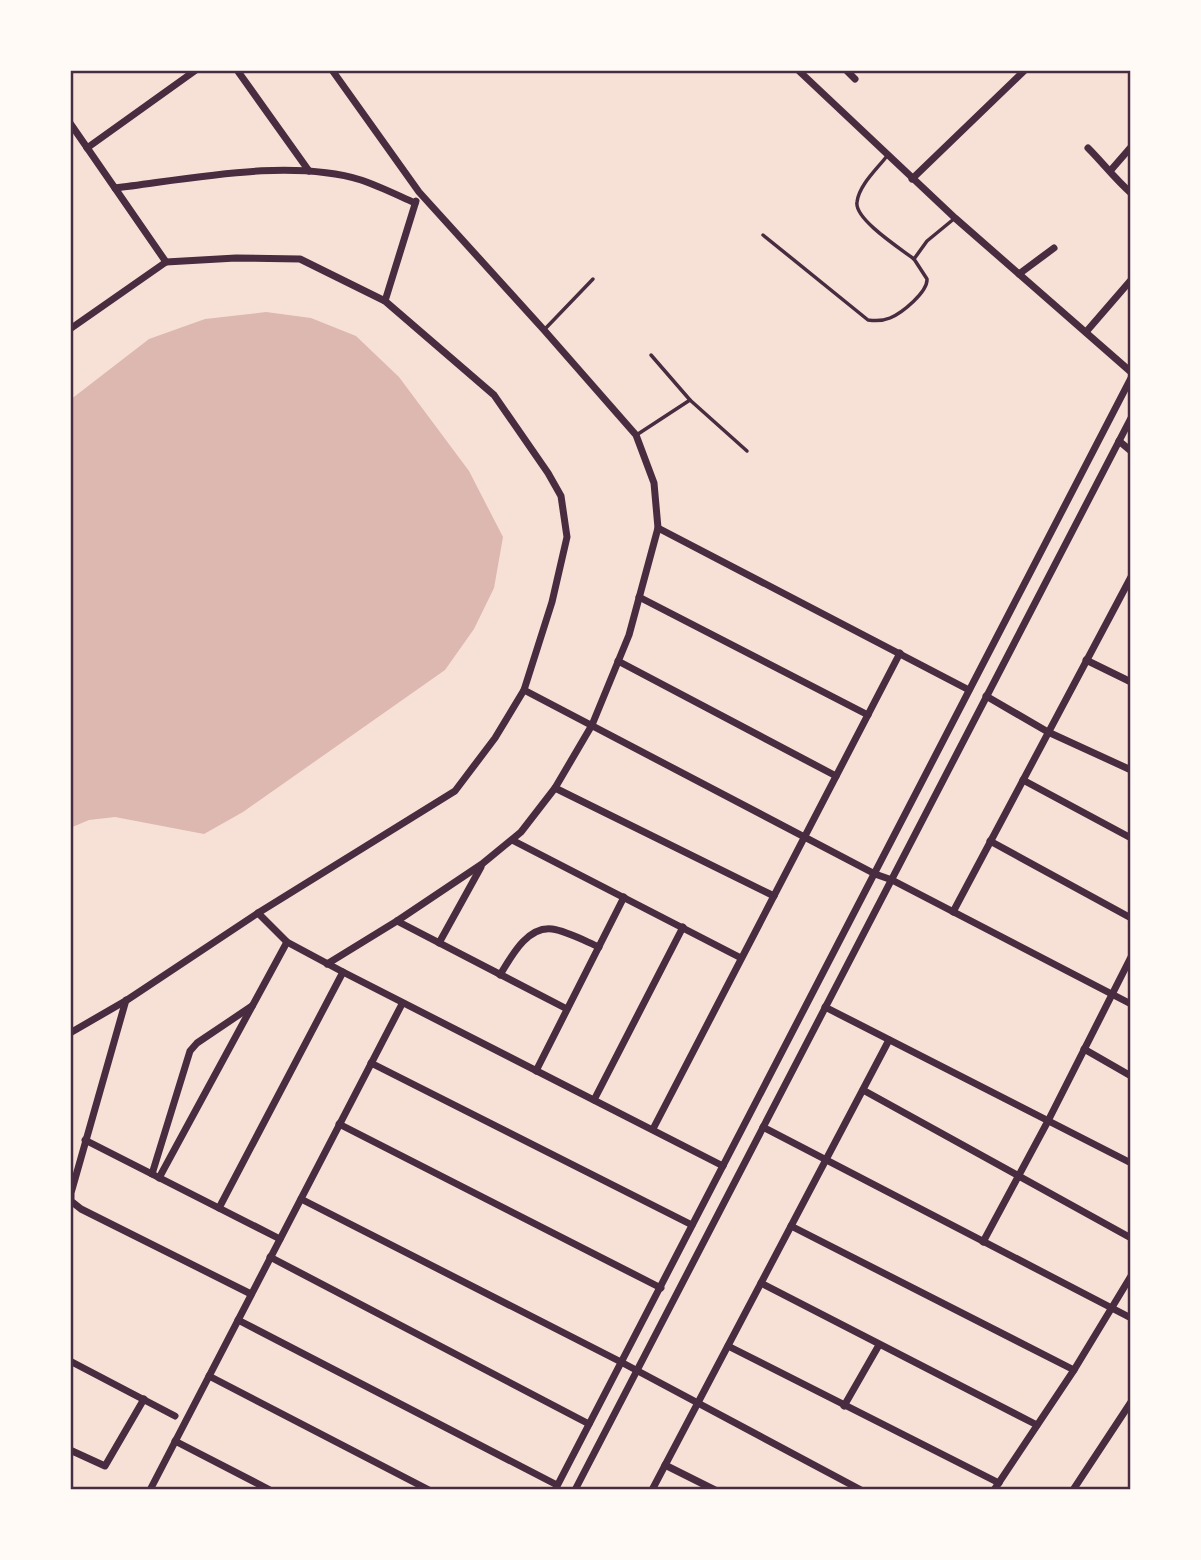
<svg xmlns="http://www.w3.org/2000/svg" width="1201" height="1560" font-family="Raleway,sans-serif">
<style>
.water{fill:#dcb8b0}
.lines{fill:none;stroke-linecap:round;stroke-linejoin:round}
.service{stroke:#4a2c40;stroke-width:3.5}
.minor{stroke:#4a2c40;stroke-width:7}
.neatline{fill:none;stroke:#4a2c40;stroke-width:2.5}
</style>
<rect width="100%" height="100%" fill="#f7e1d7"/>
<path class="water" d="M266,312L311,318L356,336L399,377L469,471L503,537L494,588L474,629L445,670L243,812L204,834L115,817L89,820L70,828V400L149,339L205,319Z"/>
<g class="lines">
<g class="service">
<path d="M887,156C877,169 859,185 857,202C854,219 901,249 914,259"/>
<path d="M763,235L868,320C875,321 883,321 890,318C902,313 928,292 927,279L914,259L927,241L955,218"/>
<path d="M544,330L593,279"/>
<path d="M690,400L747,451"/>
<path d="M638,434L690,400L651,355"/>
</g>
<g class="minor">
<path d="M237,70L309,171"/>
<path d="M798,70L955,218L1131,372"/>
<path d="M846,70L855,79"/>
<path d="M70,123L166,262"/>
<path d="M87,148L196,70"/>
<path d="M1088,148C1103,163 1115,179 1131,193"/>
<path d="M1111,170L1131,147"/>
<path d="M912,179L1025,70"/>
<path d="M115,188C189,179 289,158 361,180C379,186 397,195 415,203"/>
<path d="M1019,274L1054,248"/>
<path d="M385,301L416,201"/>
<path d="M70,329L166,262L236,258L300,259L385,301L494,395L548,473L561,496L567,537L552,602L524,690L495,738L455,791L258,913L127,1000L70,1033"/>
<path d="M1086,332L1131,280"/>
<path d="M1119,441L1131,451"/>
<path d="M658,528L969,690"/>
<path d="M639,597L868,715"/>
<path d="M1086,660L1131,682"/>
<path d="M618,661L836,776"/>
<path d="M524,690L875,874L892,880L1131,1004"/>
<path d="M986,696L1048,732L1131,770"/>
<path d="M1023,780L1131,838"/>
<path d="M555,788L774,896"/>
<path d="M512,840L741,958"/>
<path d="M990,841L1131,918"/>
<path d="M953,912L1131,577"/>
<path d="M258,913L287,942L343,972L723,1166"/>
<path d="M397,921L567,1009"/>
<path d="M439,943L481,867"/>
<path d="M327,964L397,921L482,864L521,832L555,788L592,725L629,635L658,528L654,483L636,435L544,330L419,192L332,70"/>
<path d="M500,975C511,957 527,926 552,929C567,931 585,941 599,947"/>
<path d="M126,1000L71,1193V1201L81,1209L251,1294"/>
<path d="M825,1007L1131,1163"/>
<path d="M1084,1049L1131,1076"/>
<path d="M371,1063L692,1225"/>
<path d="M536,1071L624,897"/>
<path d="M863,1090L1131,1238"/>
<path d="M594,1100L683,927"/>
<path d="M339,1124L661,1288"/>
<path d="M763,1127L1131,1318"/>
<path d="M653,1129L900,653"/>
<path d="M85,1140L280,1239"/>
<path d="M152,1174L190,1051L197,1043L252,1006"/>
<path d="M159,1178L287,942"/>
<path d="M301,1199L621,1362L861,1490"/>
<path d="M219,1208L343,972"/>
<path d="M791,1226L1074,1370"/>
<path d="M983,1242L1048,1121L1131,957"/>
<path d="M270,1257L589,1424"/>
<path d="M761,1283L1037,1425"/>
<path d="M238,1320L557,1485"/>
<path d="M728,1346L999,1483"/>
<path d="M70,1361L175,1416"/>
<path d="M209,1376L429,1490"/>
<path d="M844,1406L879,1345"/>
<path d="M175,1441L270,1490"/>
<path d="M70,1450L105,1466L144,1399"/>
<path d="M665,1465L715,1490"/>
<path d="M150,1490L402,1004"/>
<path d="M555,1490L1131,378"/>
<path d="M575,1490L1131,418"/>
<path d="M652,1490L889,1040"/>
<path d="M994,1490L1074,1370L1131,1276"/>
<path d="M1073,1490L1131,1402"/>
</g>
</g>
<rect width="1201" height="1560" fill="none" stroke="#fffaf5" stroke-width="144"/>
<rect x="72" y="72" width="1057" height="1416" class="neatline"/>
</svg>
